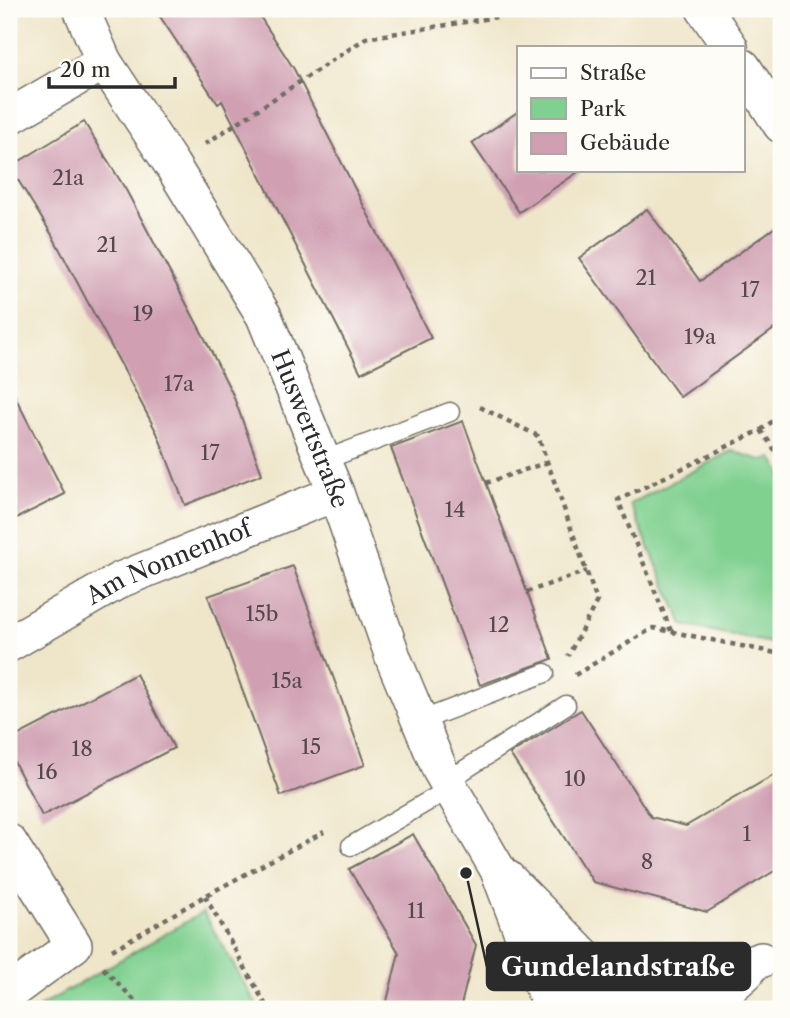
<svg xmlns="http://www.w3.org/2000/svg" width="790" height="1018" font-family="'Libre Caslon Text',serif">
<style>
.green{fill:#80d090;stroke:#567e5e;stroke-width:2}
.building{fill:#d0a0b2}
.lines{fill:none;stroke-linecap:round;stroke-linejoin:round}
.lane-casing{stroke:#706c63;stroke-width:21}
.street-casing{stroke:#706c63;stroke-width:38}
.path{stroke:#706c63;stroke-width:4.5;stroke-dasharray:5 5;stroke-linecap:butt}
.lane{stroke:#fff;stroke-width:18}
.street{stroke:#fff;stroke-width:35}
.labels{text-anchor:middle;stroke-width:6;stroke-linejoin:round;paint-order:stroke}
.number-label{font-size:21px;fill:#54484d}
.street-label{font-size:24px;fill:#2b2b2b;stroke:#fdfcf7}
.leader{fill:none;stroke:#2b2b2b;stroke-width:2.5}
.callout-dot{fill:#2b2b2b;stroke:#fdfcf7;stroke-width:2.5}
.callout{fill:#2b2b2b;stroke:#2b2b2b;stroke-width:2.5}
.callout-label{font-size:26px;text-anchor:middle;font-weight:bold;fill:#fff}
</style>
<rect width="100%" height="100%" fill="#fdfcf7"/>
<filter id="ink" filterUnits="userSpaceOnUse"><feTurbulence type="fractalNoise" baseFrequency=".0143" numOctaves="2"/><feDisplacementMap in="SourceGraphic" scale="14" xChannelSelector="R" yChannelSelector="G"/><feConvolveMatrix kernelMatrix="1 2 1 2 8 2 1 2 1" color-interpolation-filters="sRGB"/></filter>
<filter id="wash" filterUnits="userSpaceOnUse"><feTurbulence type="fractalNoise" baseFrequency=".00686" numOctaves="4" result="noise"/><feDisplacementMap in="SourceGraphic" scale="28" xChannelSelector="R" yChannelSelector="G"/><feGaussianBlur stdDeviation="1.57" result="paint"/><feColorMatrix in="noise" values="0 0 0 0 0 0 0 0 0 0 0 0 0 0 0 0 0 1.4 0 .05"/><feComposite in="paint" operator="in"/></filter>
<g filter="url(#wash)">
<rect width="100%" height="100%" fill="#efe6ca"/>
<g class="green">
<path d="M731,451L761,460L772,458L781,472V645L683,625L630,504Z"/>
<path d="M203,912L259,1009H41L39,1007Z"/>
</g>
<g id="blocks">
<g class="building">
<path d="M155,9H255L294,69L431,338L361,373L222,101L218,104Z"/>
<path d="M519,111V170H581L519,212L472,143Z"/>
<path d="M84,122L126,190L203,335L233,395L262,474L185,505L157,433L126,374L52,235L10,167Z"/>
<path d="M647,209L700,281L781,223V324L680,397L579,258Z"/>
<path d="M9,385L65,494L9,522Z"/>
<path d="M463,421L552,659L480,685L391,448Z"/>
<path d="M293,566L365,765L281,796L208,596Z"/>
<path d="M136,674L174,748L42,816L9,752V740Z"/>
<path d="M581,710L651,817L686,826L781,771V867L707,912L593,882L510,754Z"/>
<path d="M413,834L476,945L460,1009H385L399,953L349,869Z"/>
</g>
</g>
</g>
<g filter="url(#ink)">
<use href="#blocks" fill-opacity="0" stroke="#706c63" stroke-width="2"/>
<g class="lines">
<defs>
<g id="lane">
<path d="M322,461L450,412"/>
<path d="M420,721L545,673"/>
<path d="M447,781L566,705"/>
<path d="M351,846L451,788"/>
</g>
<g id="street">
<path id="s1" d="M81,9L104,62L172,165L264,316L336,493L394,660L440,770L498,870L551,1009"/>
<path d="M704,9L730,47"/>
<path d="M743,67L781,125"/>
<path d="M9,117L104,62"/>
<path id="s2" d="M9,644L120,580L336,493"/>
<path d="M9,842L74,945L9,993"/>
<path d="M507,878L615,988"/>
<path d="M642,1000L761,960"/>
<path d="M555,1009C577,989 599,984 628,992"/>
<path d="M705,1009L747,972"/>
</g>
</defs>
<use href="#lane" class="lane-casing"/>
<use href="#street" class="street-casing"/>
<g class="path">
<path d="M205,144L366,38L503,16L518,9"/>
<path d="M480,407L538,436L597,601L568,656"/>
<path d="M761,430L781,459"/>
<path d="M486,483L548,462"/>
<path d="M527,592L587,571"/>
<path d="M671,631L618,500L761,430L781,415"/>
<path d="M575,675L653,628L781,654"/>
<path d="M205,896L268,1009"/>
<path d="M112,950L205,896L324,832"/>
<path d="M103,968L143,1009"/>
</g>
<use href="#lane" class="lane"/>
<use href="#street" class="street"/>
</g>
</g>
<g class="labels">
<g class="number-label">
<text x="68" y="185">21a</text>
<text x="107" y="252">21</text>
<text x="646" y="285">21</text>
<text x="750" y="297">17</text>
<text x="143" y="321">19</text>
<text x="700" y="344">19a</text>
<text x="179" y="391">17a</text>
<text x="210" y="460">17</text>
<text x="455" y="517">14</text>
<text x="262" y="621">15b</text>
<text x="499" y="632">12</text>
<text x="287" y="688">15a</text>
<text x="311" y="754">15</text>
<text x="82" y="756">18</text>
<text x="47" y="779">16</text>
<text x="575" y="786">10</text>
<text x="747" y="841">1</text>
<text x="647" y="869">8</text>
<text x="416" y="918">11</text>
</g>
<g class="street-label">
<text dy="8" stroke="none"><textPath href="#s1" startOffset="480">Huswertstraße</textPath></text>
<text dy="8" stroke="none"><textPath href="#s2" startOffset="180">Am Nonnenhof</textPath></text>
</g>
</g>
<path class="leader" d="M466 873L487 967"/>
<circle class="callout-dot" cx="466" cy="873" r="7"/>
<rect class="callout" x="487" y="943" width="263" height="47" rx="7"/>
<g class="callout-label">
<text x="618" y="976">Gundelandstraße</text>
</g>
<rect width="790" height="1018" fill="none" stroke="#fdfcf7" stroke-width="35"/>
<rect x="517" y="46" width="228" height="126" fill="#fdfcf7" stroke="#a9a8a5" stroke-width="2"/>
<rect x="531" y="68" width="35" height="10" fill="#ffffff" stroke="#a9a8a5" stroke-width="2"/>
<text x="580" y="80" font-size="21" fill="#2b2b2b">Straße</text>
<rect x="531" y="98" width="35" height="21" fill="#80d090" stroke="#a9a8a5" stroke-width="2"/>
<text x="580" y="116" font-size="21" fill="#2b2b2b">Park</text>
<rect x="531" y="133" width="35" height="21" fill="#d0a0b2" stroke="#a9a8a5" stroke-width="2"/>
<text x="580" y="150" font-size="21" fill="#2b2b2b">Gebäude</text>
<path d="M49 77v10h126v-10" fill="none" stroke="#2b2b2b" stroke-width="3.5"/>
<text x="60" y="77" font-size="21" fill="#2b2b2b" stroke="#fdfcf7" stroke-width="5" paint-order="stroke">20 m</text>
</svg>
